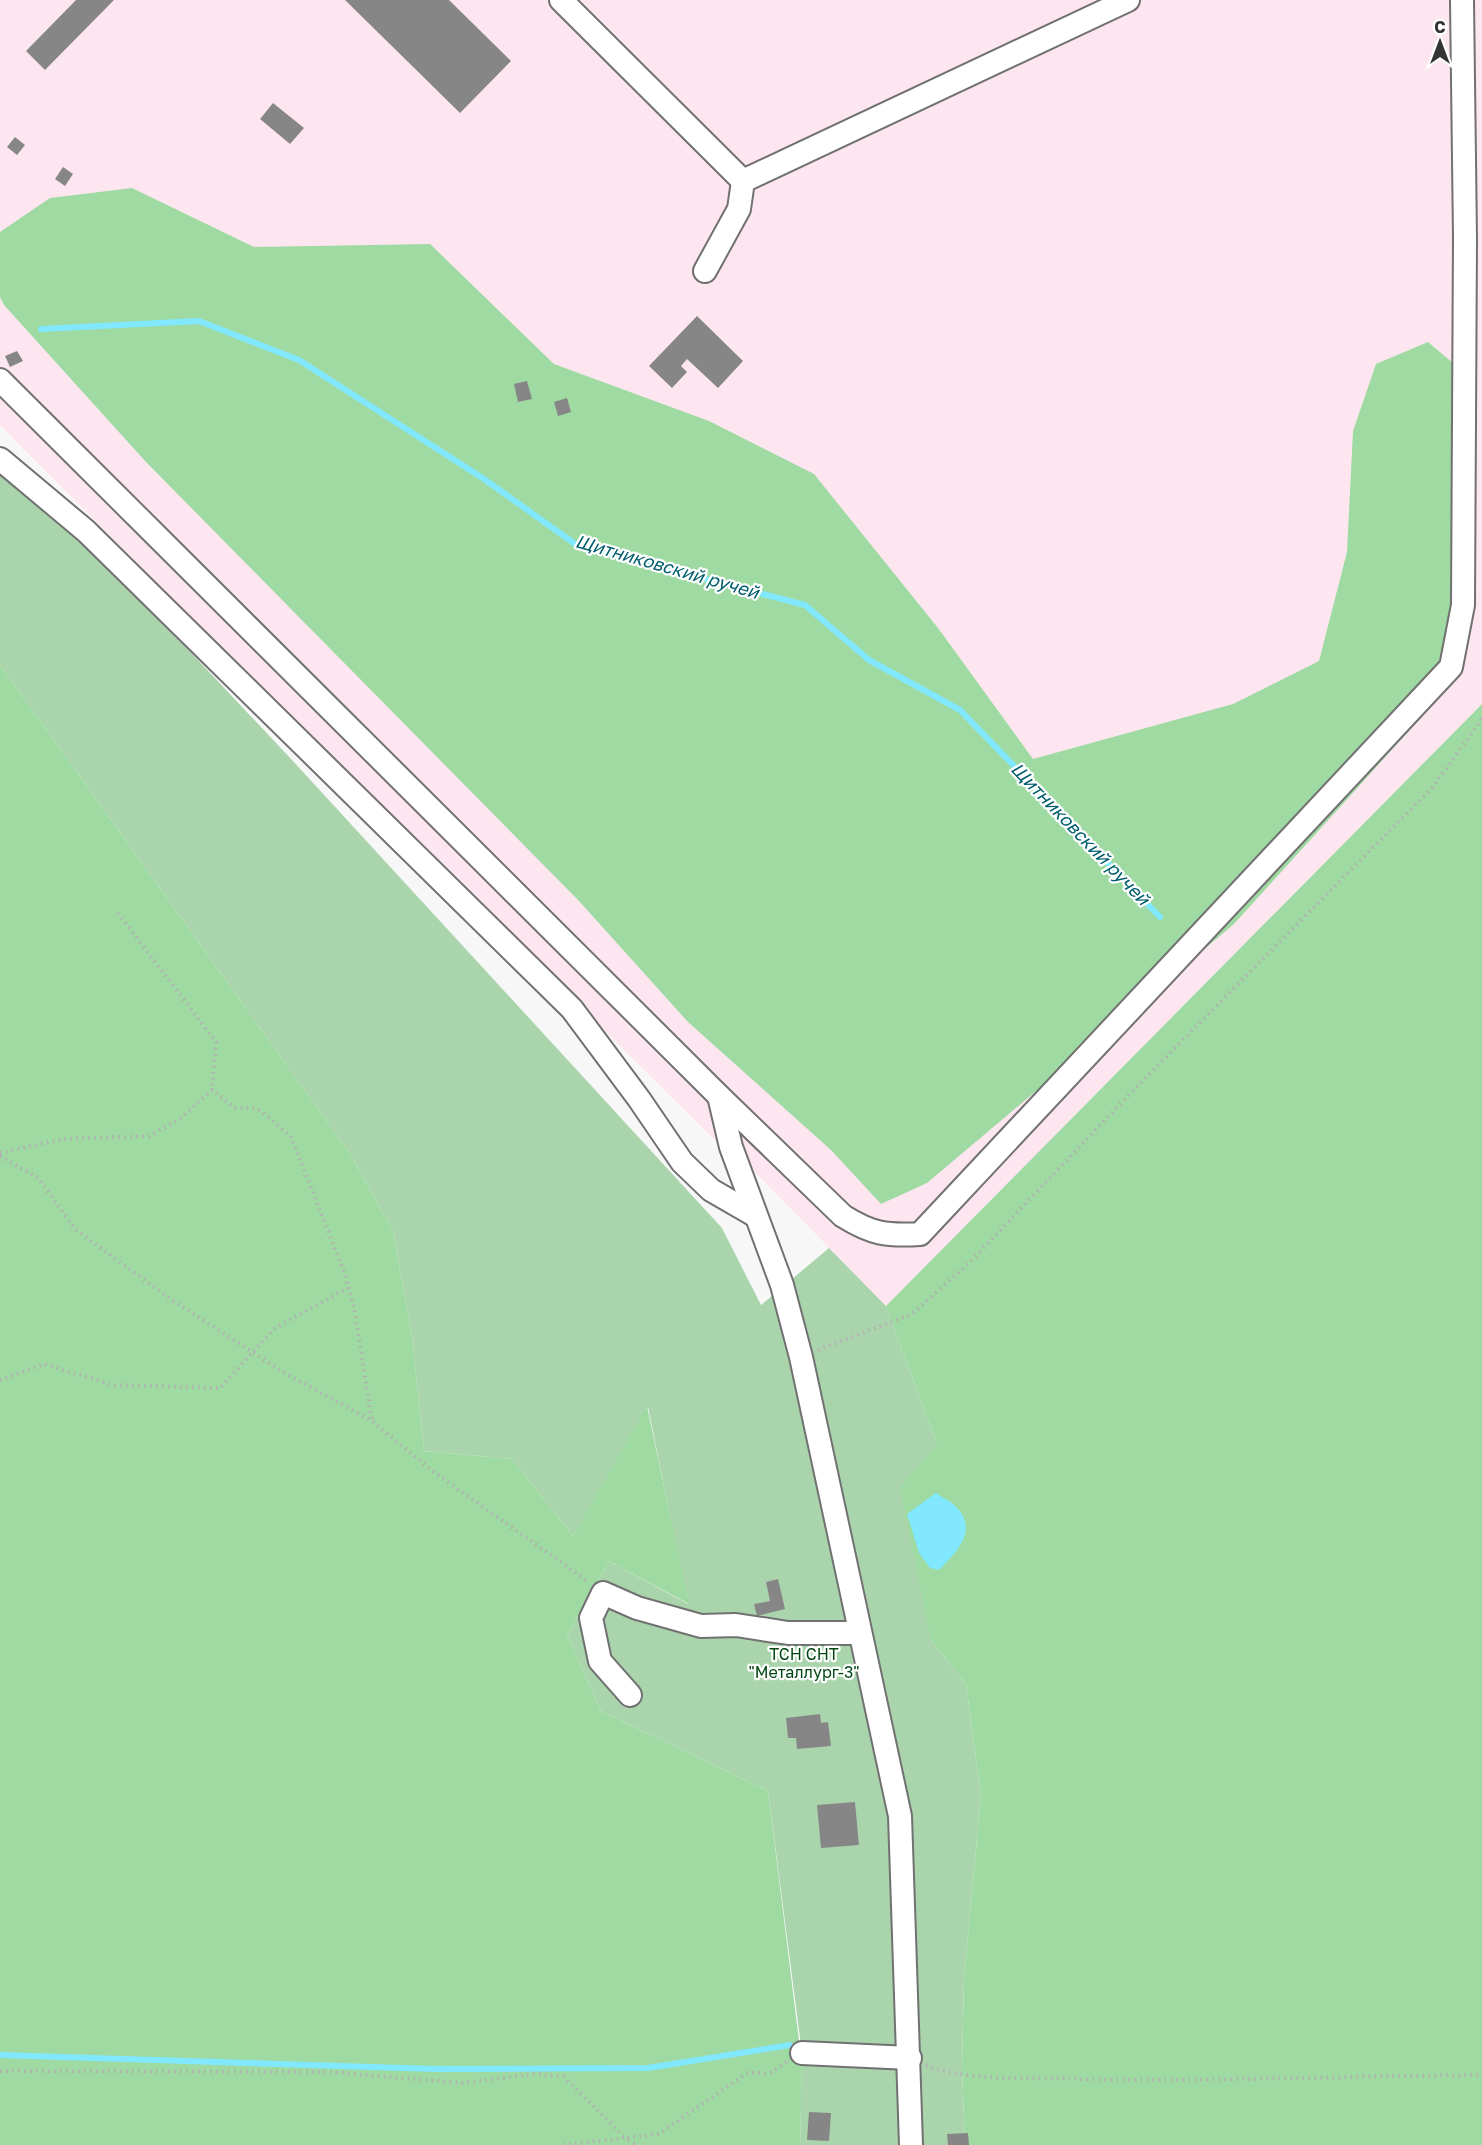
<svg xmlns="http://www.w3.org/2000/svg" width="1482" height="2145" font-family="'Golos Text',sans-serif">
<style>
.industrial{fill:#fee6f0}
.green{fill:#aad5ac}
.forest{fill:#9edaa1}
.water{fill:#82e8ff}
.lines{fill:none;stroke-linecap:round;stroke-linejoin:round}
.stream{stroke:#82e8ff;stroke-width:6}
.building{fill:#878687}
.minor-casing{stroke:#717172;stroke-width:26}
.path{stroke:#b1b1b2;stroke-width:4;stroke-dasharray:1.5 4.5;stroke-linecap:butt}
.minor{stroke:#fff;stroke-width:22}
.labels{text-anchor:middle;stroke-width:4.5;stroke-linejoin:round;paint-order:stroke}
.park-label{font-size:16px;fill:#014611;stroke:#fff}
.water-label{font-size:18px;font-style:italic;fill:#005d6d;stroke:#fff}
</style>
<rect width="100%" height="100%" fill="#f7f7f8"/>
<path class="industrial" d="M0,0H1482V704L886,1306L748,1165L725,1150L489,916L0,425Z"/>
<path class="green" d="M0,468L104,560L292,760L722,1228L761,1305L829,1248L886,1306L937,1444L931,1640L966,1684L981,1795L964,1979L962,2067L965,2145H800L802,2053L768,1791L601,1711L567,1635L609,1561L688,1604L648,1407L573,1536L512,1459L424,1451L412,1337L393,1231L349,1152L0,665Z"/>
<g class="forest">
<path d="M132,188L254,247L430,244L554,364L709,421L814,474L938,628L1033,759L1233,704L1319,661L1347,552L1353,431L1376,364L1428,342L1459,368L1448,688L1234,924L927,1183L881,1204L831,1150L688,1022L579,901L146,462L4,305L0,297V232L50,198Z"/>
<path d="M0,665L349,1152L393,1231L412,1337L424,1451L512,1459L573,1536L647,1406L689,1604L609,1561L567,1635L601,1711L768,1791L802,2065L800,2145H0Z"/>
<path d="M1482,704V2145H965L962,2067L964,1979L981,1795L966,1684L931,1640L900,1488L937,1444L886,1306Z"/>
</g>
<path class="water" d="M936,1493C943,1498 954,1503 959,1510C977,1533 955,1554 939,1570L930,1568L919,1553L907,1514Z"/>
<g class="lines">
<g class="stream">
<path d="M41,329L199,321L299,360L484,479L578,546L805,605L869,660L960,710L1160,917"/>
<path d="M0,2055L435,2069L648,2068L790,2045"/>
</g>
</g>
<g class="building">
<path d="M76,0H114L45,70L26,51Z"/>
<path d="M345,0H449L511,61L460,113Z"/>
<path d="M273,103L304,128L290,144L260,119Z"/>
<path d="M15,137L25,145L17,155L7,147Z"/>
<path d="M63,167L73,174L65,186L55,179Z"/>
<path d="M697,316L743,361L718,388L687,359L681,366L687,372L672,388L649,366Z"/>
<path d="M17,351L23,361L10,367L5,356Z"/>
<path d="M527,381L532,399L518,402L514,384Z"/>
<path d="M567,398L571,412L558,416L554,402Z"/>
<path d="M778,1579L785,1609L757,1616L754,1604L770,1601L766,1582Z"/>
<path d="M820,1714L821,1723L828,1722L831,1746L797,1749L796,1738H788L786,1718Z"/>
<path d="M855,1802L859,1845L821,1848L817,1805Z"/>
<path d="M809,2112L831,2113L829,2141L807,2140Z"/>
<path d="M968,2133L969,2145H948L947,2134Z"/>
</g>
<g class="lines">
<defs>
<g id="minor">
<path d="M561,0L743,181L1128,0"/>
<path d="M705,271L739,209L743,181"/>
<path d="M0,380L719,1096L843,1216C872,1234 886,1236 920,1234L1451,667L1463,605L1465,238L1462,0"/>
<path d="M0,459L86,531L572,1009L639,1099L682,1162L711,1190L756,1216"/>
<path d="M719,1096L731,1147L782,1285L801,1357L900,1816L911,2145"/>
<path d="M630,1695L600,1661L591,1618L603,1593L637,1608L701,1626L736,1625L788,1633H860"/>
<path d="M802,2053L910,2058"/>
</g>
</defs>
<use href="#minor" class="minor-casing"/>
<g class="path">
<path d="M118,913L216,1042L212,1090"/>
<path d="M0,1153L63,1139L149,1136L180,1119L212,1090L235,1108L258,1109L291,1136L344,1272L354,1307L372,1421"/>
<path d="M0,1156L38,1178L75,1229L169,1298L283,1372L372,1421L435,1473L589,1582"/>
<path d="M818,1350L912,1314L970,1262L1146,1077L1432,788L1482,719"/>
<path d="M0,1380L44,1364L113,1385L220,1388L275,1328L348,1288"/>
<path d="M926,2065C970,2082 1024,2077 1071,2079C1208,2082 1345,2076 1482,2075"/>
<path d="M0,2071L331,2072L463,2083L534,2074L564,2077L625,2138L659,2134L747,2073H770L787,2062"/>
<path d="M563,2145L625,2138L635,2145"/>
</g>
<use href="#minor" class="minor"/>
</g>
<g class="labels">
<g class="park-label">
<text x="804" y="1660">ТСН СНТ<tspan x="804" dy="18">"Металлург-3"</tspan></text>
</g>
<g class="water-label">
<text transform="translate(667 567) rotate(16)" y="6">Щитниковский ручей</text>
<text transform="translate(1080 834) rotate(46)" y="6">Щитниковский ручей</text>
</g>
</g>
<g transform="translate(1440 42)" stroke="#ffffff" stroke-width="4.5" paint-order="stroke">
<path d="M0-4.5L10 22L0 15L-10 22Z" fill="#343434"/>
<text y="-9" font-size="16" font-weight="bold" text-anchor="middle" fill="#343434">С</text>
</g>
</svg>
